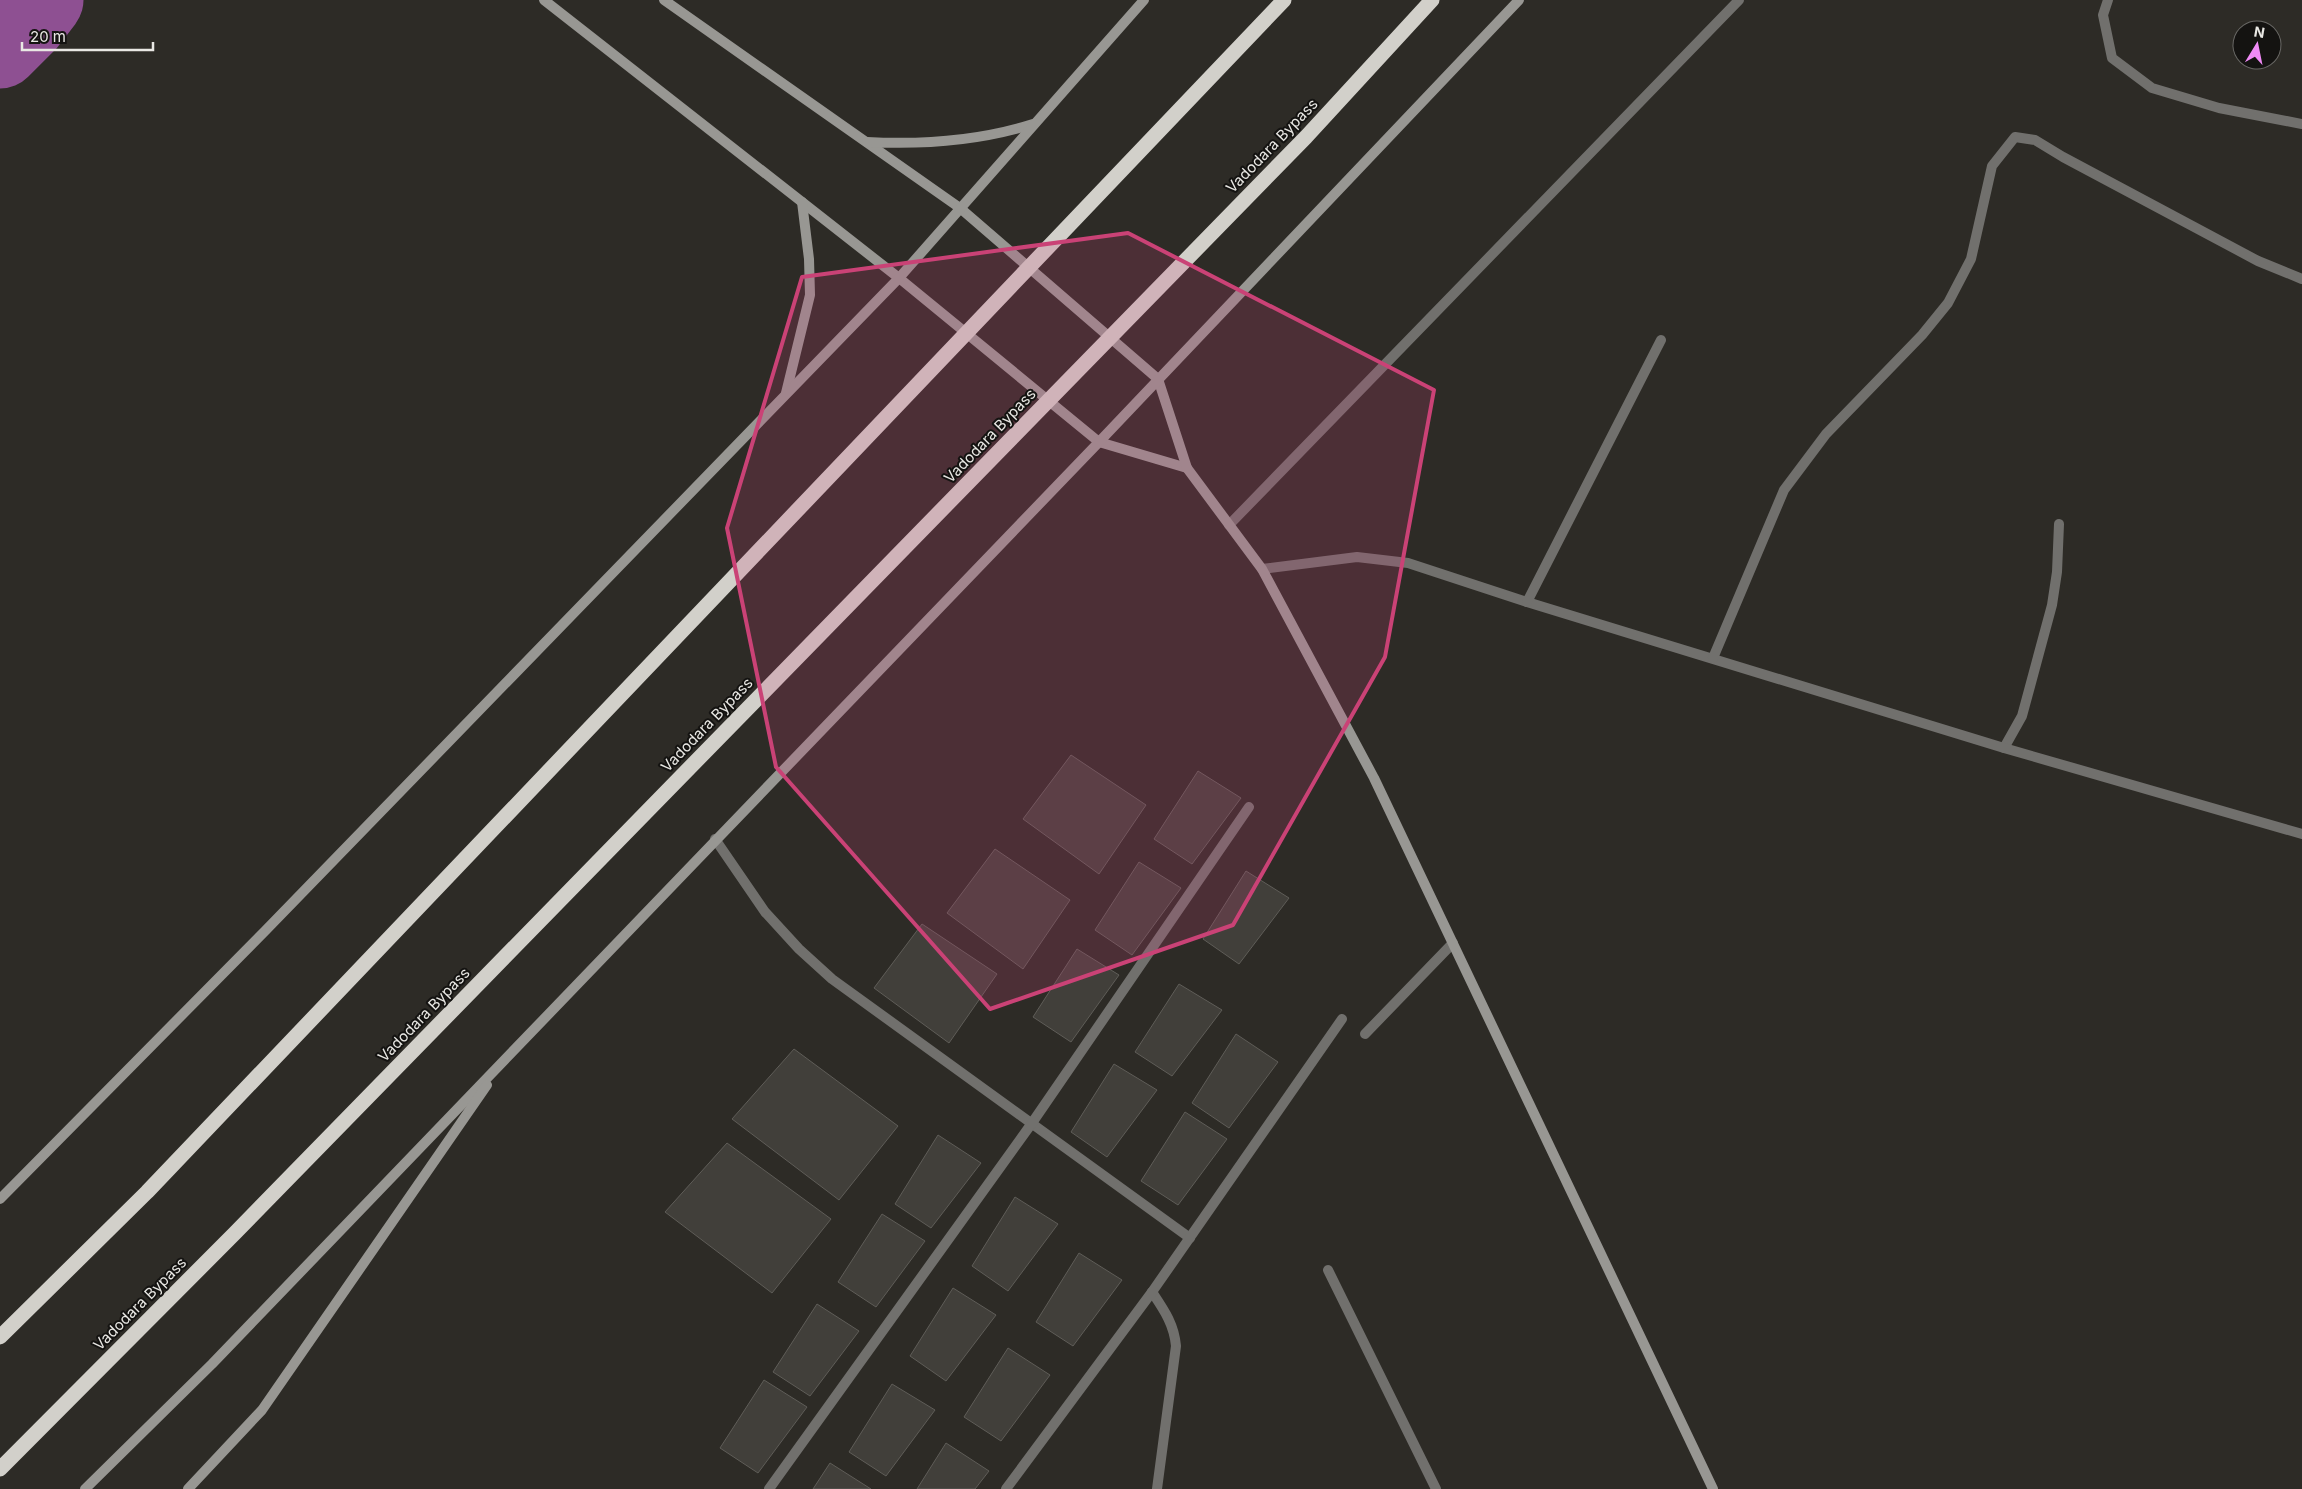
<svg xmlns="http://www.w3.org/2000/svg" width="2302" height="1489" font-family="Inter,sans-serif">
<style>
.lines{fill:none;stroke-linecap:round;stroke-linejoin:round}
.river{stroke:#8e5092;stroke-width:79}
.building{fill:#413f3a;stroke:#5f5d58}
.lane{stroke:#71706d;stroke-width:10}
.street{stroke:#71706d;stroke-width:10}
.secondary{stroke:#989793;stroke-width:10}
.highway-bridge{stroke:#d2d0ca;stroke-width:15}
.marked{fill:#ca4276;fill-opacity:0.2;stroke:#ca4276;stroke-width:4;stroke-linejoin:round}
.labels{text-anchor:middle;stroke-width:4;stroke-linejoin:round;paint-order:stroke}
.street-label{font-size:15px;fill:#e9e8e4;stroke:#141311}
</style>
<rect width="100%" height="100%" fill="#2d2b26"/>
<g class="lines">
<path class="river" d="M0,49L27,22L44,0"/>
</g>
<g class="building">
<path d="M1071,755L1146,805L1099,874L1023,819Z"/>
<path d="M1198,771L1241,798L1192,864L1154,839Z"/>
<path d="M995,849L1070,900L1023,969L947,913Z"/>
<path d="M1139,862L1181,888L1132,955L1095,930Z"/>
<path d="M1246,871L1289,898L1239,964L1203,939Z"/>
<path d="M922,924L997,974L949,1043L874,988Z"/>
<path d="M1077,949L1119,975L1071,1042L1033,1017Z"/>
<path d="M1179,984L1222,1010L1172,1076L1135,1052Z"/>
<path d="M1236,1034L1278,1062L1229,1128L1192,1103Z"/>
<path d="M794,1049L898,1126L839,1200L732,1119Z"/>
<path d="M1114,1064L1157,1090L1107,1157L1071,1132Z"/>
<path d="M1185,1112L1227,1139L1178,1205L1141,1181Z"/>
<path d="M938,1135L981,1163L931,1228L895,1204Z"/>
<path d="M727,1143L831,1219L772,1293L665,1212Z"/>
<path d="M1015,1197L1058,1224L1008,1291L972,1266Z"/>
<path d="M882,1214L925,1241L876,1307L838,1282Z"/>
<path d="M1079,1253L1122,1280L1073,1346L1036,1322Z"/>
<path d="M953,1288L996,1315L946,1381L910,1356Z"/>
<path d="M817,1304L859,1331L810,1396L773,1372Z"/>
<path d="M1008,1348L1050,1375L1001,1441L964,1417Z"/>
<path d="M764,1380L807,1407L758,1473L720,1448Z"/>
<path d="M892,1384L935,1410L886,1476L849,1452Z"/>
<path d="M946,1443L989,1471L975,1489H917Z"/>
<path d="M830,1463L871,1489H813Z"/>
</g>
<g class="lines">
<path class="lane" d="M2004,748L2022,716L2052,605L2057,572L2059,524"/>
<g class="street">
<path d="M2108,0L2103,15L2112,58L2152,88L2219,108L2302,124"/>
<path d="M1229,525L1739,0"/>
<path d="M1262,569L1357,557L1408,563L1527,602L2004,748L2302,834"/>
<path d="M1527,602L1661,340"/>
<path d="M1713,658L1784,490L1826,434L1922,335L1948,303L1971,259L1992,166L2015,137L2035,140L2063,157L2258,261L2302,279"/>
<path d="M715,839L765,912L799,949L832,979L1190,1238"/>
<path d="M1365,1034L1453,943"/>
<path d="M1328,1270L1436,1489"/>
<path d="M1152,1292C1164,1310 1174,1324 1176,1346L1157,1489"/>
<path d="M769,1489L1032,1123L1249,807"/>
<path d="M1006,1489L1152,1292L1342,1019"/>
</g>
<g class="secondary">
<path d="M544,0L899,278L1099,442L1187,468"/>
<path d="M664,0L960,208L1158,379L1187,468L1262,569L1374,778L1713,1489"/>
<path d="M867,142C924,145 979,141 1033,124"/>
<path d="M786,393L810,295L809,259L802,202"/>
<path d="M0,1199L265,931L899,278L1144,0"/>
<path d="M85,1489L212,1364L1099,442L1519,0"/>
<path d="M188,1489L262,1410L487,1085"/>
</g>
<g class="highway-bridge">
<path d="M0,1337L147,1192L1284,0"/>
<path d="M0,1469L235,1233L1306,137L1432,0"/>
</g>
</g>
<path class="marked" d="M1128,233L1434,390L1385,657L1233,925L990,1009L776,767L727,528L802,277Z"/>
<g class="labels">
<g class="street-label">
<text transform="translate(1272 146) rotate(-46)" y="5">Vadodara Bypass</text>
<text transform="translate(990 436) rotate(-46)" y="5">Vadodara Bypass</text>
<text transform="translate(707 725) rotate(-46)" y="5">Vadodara Bypass</text>
<text transform="translate(424 1015) rotate(-46)" y="5">Vadodara Bypass</text>
<text transform="translate(140 1304) rotate(-45)" y="5">Vadodara Bypass</text>
</g>
</g>
<g transform="translate(2257 45) rotate(10)"><circle r="24" fill="#141311" stroke="#696865"/>
<path d="M0-4L9 19L0 12L-9 19Z" fill="#f08bf6"/>
<text y="-8" font-size="14" font-weight="bold" text-anchor="middle" fill="#e9e8e4">N</text>
</g>
<path d="M22 42v8h131v-8" fill="none" stroke="#e9e8e4" stroke-width="2.5"/>
<text x="30" y="42" font-size="15" fill="#e9e8e4" stroke="#141311" stroke-width="4" paint-order="stroke">20 m</text>
</svg>
